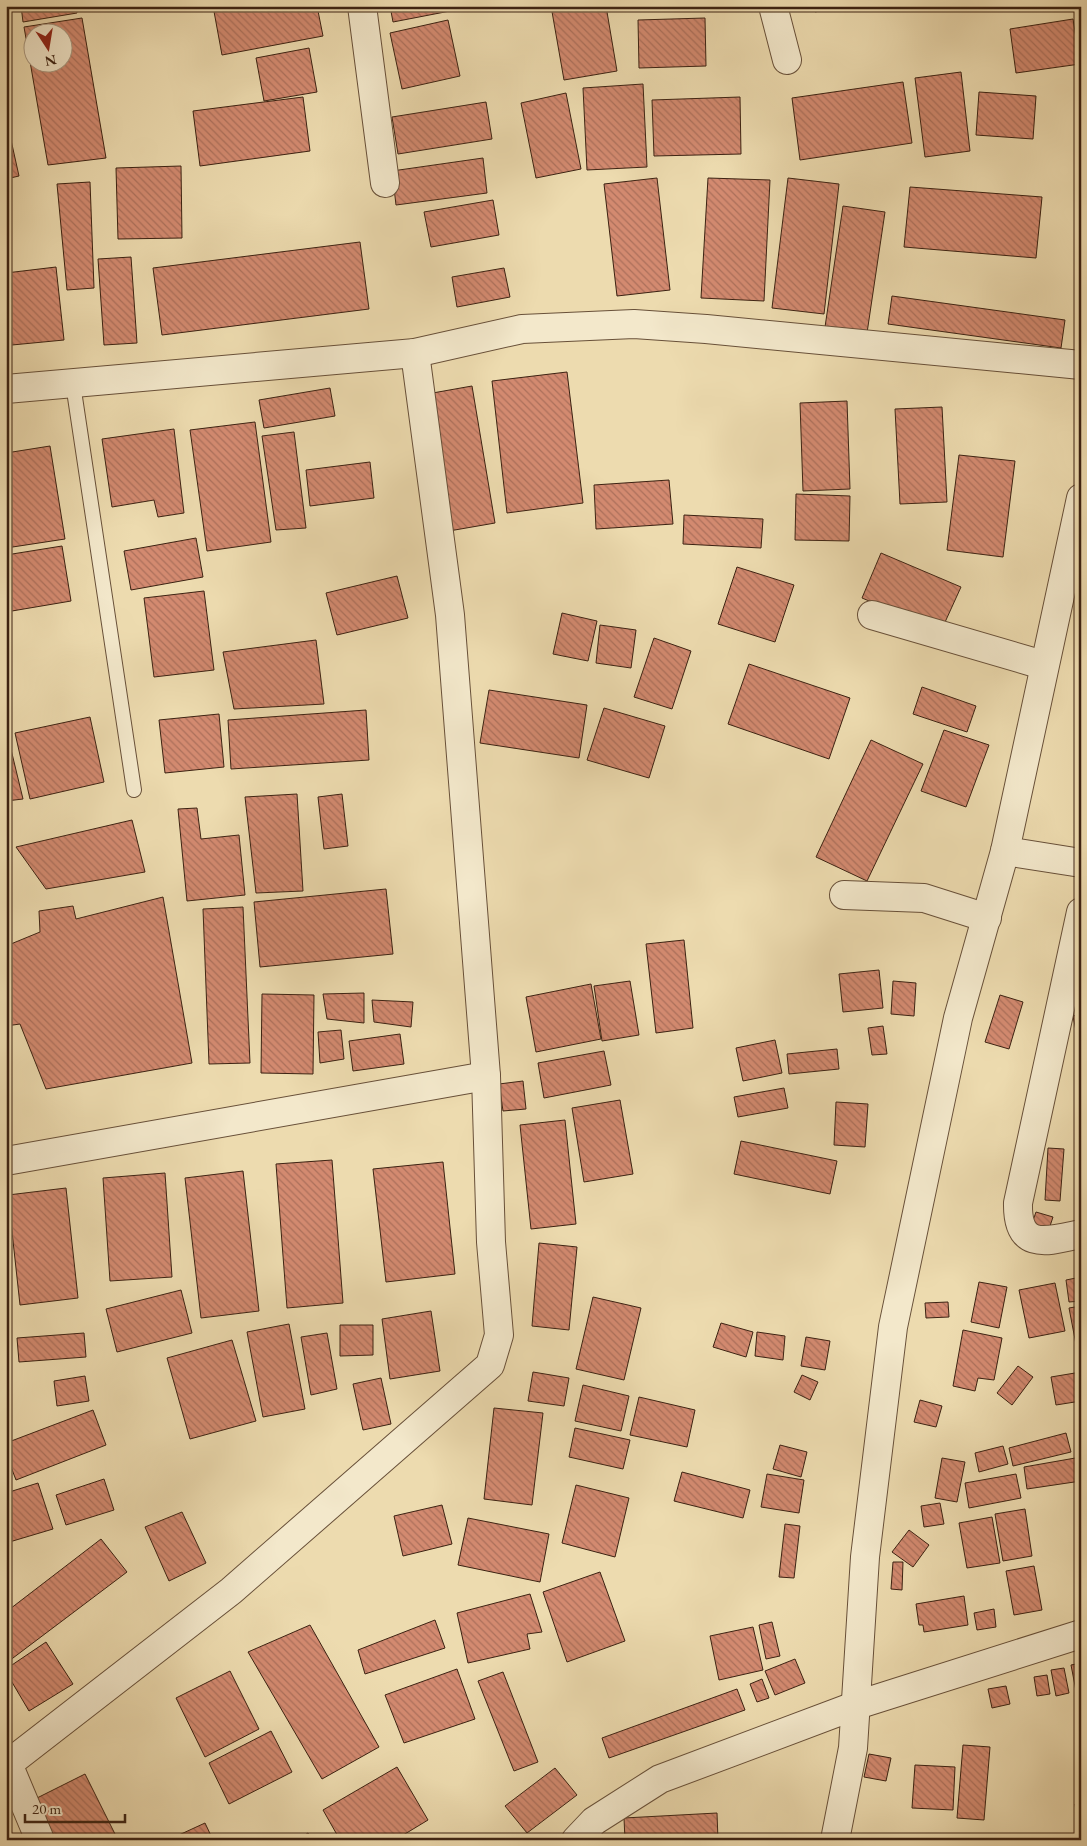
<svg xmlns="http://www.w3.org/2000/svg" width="1087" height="1846" font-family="'EB Garamond',serif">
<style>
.building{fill:url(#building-back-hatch);stroke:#3c2212;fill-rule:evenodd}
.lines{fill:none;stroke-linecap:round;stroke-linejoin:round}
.service-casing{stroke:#685039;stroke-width:16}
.minor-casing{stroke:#685039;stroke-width:30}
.service{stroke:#f3e8cb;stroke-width:14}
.minor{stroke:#f3e8cb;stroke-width:28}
</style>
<defs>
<pattern id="building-back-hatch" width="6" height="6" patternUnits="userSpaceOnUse" patternTransform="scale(1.25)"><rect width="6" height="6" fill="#d38a70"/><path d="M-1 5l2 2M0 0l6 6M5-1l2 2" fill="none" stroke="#ac705b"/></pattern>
</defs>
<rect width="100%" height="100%" fill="#eddbaf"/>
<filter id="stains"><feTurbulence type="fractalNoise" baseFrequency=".004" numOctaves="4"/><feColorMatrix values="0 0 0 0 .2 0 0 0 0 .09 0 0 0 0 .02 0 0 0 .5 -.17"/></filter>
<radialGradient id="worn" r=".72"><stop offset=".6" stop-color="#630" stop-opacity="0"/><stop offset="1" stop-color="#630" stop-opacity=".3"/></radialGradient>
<g class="building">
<path d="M21,6H76L77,13L23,22Z"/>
<path d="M213,6H317L323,36L222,55Z"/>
<path d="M390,6H476L393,22Z"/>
<path d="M551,6H606L617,71L564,80Z"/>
<path d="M813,6H846L815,12Z"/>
<path d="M82,18L106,158L48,165L24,27ZM32,32H62V62H32Z"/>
<path d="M705,18L706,66L639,68L638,20Z"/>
<path d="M1073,19L1080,64L1016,73L1010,29Z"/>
<path d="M448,20L460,76L402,89L390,33Z"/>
<path d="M309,48L317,92L264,101L256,58Z"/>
<path d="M961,72L970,151L925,157L915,78Z"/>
<path d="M903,82L912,143L800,160L792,98Z"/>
<path d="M643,84L647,167L587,170L583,88Z"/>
<path d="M979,92L1036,96L1033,139L976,135Z"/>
<path d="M566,93L581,169L536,178L521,103Z"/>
<path d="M303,97L310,151L200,166L193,111Z"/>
<path d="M740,97L741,154L654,156L652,100Z"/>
<path d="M486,102L492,139L398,154L392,117Z"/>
<path d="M7,122L19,176L6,179V123Z"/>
<path d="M483,158L487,193L396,205L392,171Z"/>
<path d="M181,166L182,238L118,239L116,168Z"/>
<path d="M657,178L670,290L617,296L604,184Z"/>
<path d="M708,178L770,180L764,301L701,298Z"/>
<path d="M788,178L839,184L824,314L772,308Z"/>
<path d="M90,182L94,288L67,290L57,184Z"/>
<path d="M910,187L1042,197L1036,258L904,247Z"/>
<path d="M493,200L499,235L431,247L424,212Z"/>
<path d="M843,206L885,212L867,333L825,327Z"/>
<path d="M360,242L369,309L162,335L153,268Z"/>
<path d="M131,257L137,343L104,345L98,259Z"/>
<path d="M56,267L64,340L12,345L6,313V273Z"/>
<path d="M504,268L510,297L457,307L452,277Z"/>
<path d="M892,296L1065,320L1061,348L888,324Z"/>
<path d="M567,372L583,503L507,513L492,381Z"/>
<path d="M472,386L495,523L449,531L427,394Z"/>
<path d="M330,388L335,416L264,428L259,400Z"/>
<path d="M847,401L850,489L803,491L800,403Z"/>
<path d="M942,407L947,502L900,504L895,409Z"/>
<path d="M255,422L271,542L207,551L190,430Z"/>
<path d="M174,429L184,513L158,517L154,500L112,507L102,439Z"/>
<path d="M294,432L306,528L276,530L262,436Z"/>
<path d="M50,446L65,539L6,548V453Z"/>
<path d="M959,455L1015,461L1003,557L947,550Z"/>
<path d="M370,462L374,498L310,506L306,470Z"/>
<path d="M669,480L673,524L596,529L594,485Z"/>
<path d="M796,494L850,496L849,541L795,540Z"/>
<path d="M684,515L763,519L761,548L683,544Z"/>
<path d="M196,538L203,577L131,590L124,551Z"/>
<path d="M62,546L71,601L6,612V555Z"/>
<path d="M881,553L961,587L941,631L862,598Z"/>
<path d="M737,567L794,585L775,642L718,624Z"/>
<path d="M397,576L408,618L337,635L326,593Z"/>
<path d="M204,591L214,670L154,677L144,598Z"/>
<path d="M562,613L597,621L588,661L553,654Z"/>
<path d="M600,625L636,630L631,668L596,663Z"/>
<path d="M654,638L691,651L672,709L634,697Z"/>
<path d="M316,640L324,704L234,709L223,652Z"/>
<path d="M749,664L850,698L829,759L728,724Z"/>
<path d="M922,687L976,706L967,732L913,714Z"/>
<path d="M489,690L587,705L579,758L480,743Z"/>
<path d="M604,708L665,726L649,778L587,760Z"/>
<path d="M366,710L369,760L231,769L228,720Z"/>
<path d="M219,714L224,767L165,773L159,720Z"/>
<path d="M90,717L104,782L30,799L15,733Z"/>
<path d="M944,730L989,745L966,807L921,791Z"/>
<path d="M8,737L23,799L6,801V738Z"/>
<path d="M871,740L923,764L867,881L816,857Z"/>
<path d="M297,794L303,891L256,893L245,797Z"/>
<path d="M342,794L348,846L324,849L318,797Z"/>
<path d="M197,808L201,839L239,835L245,895L187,901L178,809Z"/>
<path d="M132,820L145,872L46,889L16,847Z"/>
<path d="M386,889L393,954L260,967L254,902Z"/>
<path d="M163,897L192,1063L46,1089L20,1024L6,1026V946L40,932L39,911L73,906L76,919Z"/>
<path d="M243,907L250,1063L209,1064L203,909Z"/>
<path d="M684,940L693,1028L656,1033L646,944Z"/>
<path d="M879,970L883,1008L843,1012L839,974Z"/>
<path d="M630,981L639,1035L602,1041L594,986Z"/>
<path d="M893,981L916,983L914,1016L891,1014Z"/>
<path d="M591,984L601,1039L536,1052L526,997Z"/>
<path d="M364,993V1023L327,1019L323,994Z"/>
<path d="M262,994L314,995L313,1074L261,1073Z"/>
<path d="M1000,995L1023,1002L1009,1049L985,1042Z"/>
<path d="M372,1000L413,1002L411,1027L374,1022Z"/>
<path d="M1081,1014V1030L1076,1031L1073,1016Z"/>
<path d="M883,1026L887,1054L872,1055L868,1028Z"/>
<path d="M341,1030L344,1059L320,1063L318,1032Z"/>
<path d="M400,1034L404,1064L353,1071L349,1041Z"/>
<path d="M775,1040L782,1073L743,1081L736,1048Z"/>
<path d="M837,1049L839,1069L789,1074L787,1054Z"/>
<path d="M604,1051L611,1085L544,1098L538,1063Z"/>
<path d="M523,1081L526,1109L503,1111L499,1084Z"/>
<path d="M784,1088L788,1108L738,1117L734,1097Z"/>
<path d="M620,1100L633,1174L584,1182L572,1108Z"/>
<path d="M836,1102L868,1104L865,1147L834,1145Z"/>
<path d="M565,1120L576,1224L531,1229L520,1125Z"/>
<path d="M741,1141L837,1161L830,1194L734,1174Z"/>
<path d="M1048,1148L1064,1149L1060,1201L1045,1200Z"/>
<path d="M332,1160L343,1303L287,1308L276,1164Z"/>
<path d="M443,1162L455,1274L386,1282L373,1169Z"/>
<path d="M243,1171L259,1311L201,1318L185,1178Z"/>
<path d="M165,1173L172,1277L110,1281L103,1178Z"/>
<path d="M66,1188L78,1298L20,1305L8,1195Z"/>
<path d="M1036,1212L1053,1217L1048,1232L1031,1226Z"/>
<path d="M539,1243L577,1247L569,1330L532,1326Z"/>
<path d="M1081,1277V1301L1069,1302L1066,1280Z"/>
<path d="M979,1282L1007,1287L999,1328L971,1322Z"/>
<path d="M1055,1283L1065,1331L1029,1338L1019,1290Z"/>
<path d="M181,1290L192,1333L117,1352L106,1309Z"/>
<path d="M593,1297L641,1308L624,1380L576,1369Z"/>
<path d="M948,1302L949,1317L926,1318L925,1303Z"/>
<path d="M1081,1306V1355H1078L1069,1308Z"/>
<path d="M431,1311L440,1371L390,1379L382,1319Z"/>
<path d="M721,1323L753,1332L746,1357L713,1347Z"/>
<path d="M289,1324L305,1409L263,1417L247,1332Z"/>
<path d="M340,1325H373V1355L340,1356Z"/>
<path d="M963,1330L1002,1338L994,1380L978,1378L975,1391L953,1386Z"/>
<path d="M757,1332L785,1336L783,1360L755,1356Z"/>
<path d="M84,1333L86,1357L19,1362L17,1338Z"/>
<path d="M327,1333L337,1389L311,1395L301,1337Z"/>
<path d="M806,1337L830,1341L825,1370L801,1366Z"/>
<path d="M232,1340L256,1421L190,1439L167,1358Z"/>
<path d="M1018,1366L1033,1377L1012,1405L997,1393Z"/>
<path d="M533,1372L569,1378L564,1406L528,1401Z"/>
<path d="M1081,1372V1401L1056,1405L1051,1377Z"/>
<path d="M802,1375L818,1382L810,1400L794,1392Z"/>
<path d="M85,1376L89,1401L57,1406L54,1381Z"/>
<path d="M381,1378L391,1424L363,1430L353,1384Z"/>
<path d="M583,1385L629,1396L621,1431L575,1421Z"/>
<path d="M639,1397L695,1410L687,1447L630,1435Z"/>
<path d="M920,1400L942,1406L936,1427L914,1422Z"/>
<path d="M494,1408L543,1413L532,1505L484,1499Z"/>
<path d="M93,1410L106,1445L16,1480L6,1454V1443Z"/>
<path d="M575,1428L630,1440L623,1469L569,1457Z"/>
<path d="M1066,1433L1071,1452L1013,1466L1009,1448Z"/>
<path d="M780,1445L807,1452L801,1477L773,1469Z"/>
<path d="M1003,1446L1008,1464L979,1472L975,1453Z"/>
<path d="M1081,1457V1481L1027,1489L1024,1467Z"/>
<path d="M942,1458L965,1462L957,1502L935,1498Z"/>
<path d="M682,1472L750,1490L743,1518L674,1501Z"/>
<path d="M767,1474L804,1480L799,1513L761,1507Z"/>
<path d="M1016,1474L1021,1498L969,1508L965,1483Z"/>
<path d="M104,1479L114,1510L66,1525L56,1495Z"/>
<path d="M38,1483L53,1529L6,1543V1493Z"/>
<path d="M576,1485L629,1498L615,1557L562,1543Z"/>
<path d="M940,1503L944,1524L924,1527L921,1506Z"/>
<path d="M442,1505L452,1544L403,1556L394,1516Z"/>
<path d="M1025,1509L1032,1556L1003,1561L995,1514Z"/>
<path d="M182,1512L206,1563L169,1581L145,1527Z"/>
<path d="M992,1517L1000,1563L967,1568L959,1523Z"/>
<path d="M468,1518L549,1534L540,1582L458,1565Z"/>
<path d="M785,1524L800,1526L794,1578L779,1577Z"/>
<path d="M909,1530L929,1545L913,1567L892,1552Z"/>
<path d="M101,1539L127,1572L9,1661L6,1658V1612Z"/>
<path d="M893,1562H903L902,1590L891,1589Z"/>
<path d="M1034,1566L1042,1610L1014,1615L1006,1571Z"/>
<path d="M600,1572L625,1641L567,1662L543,1592Z"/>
<path d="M530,1594L542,1632L527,1634L530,1649L468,1663L457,1613Z"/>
<path d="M964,1596L968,1625L924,1632L923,1625H919L916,1604Z"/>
<path d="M994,1609L996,1627L977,1630L974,1613Z"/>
<path d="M435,1620L445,1648L365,1674L358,1650Z"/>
<path d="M772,1622L780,1656L766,1659L759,1625Z"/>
<path d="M310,1625L379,1747L322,1779L248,1652Z"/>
<path d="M753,1627L763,1670L719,1680L710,1636Z"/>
<path d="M46,1642L73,1684L29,1711L6,1672V1669Z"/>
<path d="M795,1659L805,1683L775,1695L765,1671Z"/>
<path d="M1081,1663V1690L1076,1691L1071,1665Z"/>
<path d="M1064,1668L1069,1693L1056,1696L1051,1670Z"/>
<path d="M457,1669L475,1719L404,1743L385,1695Z"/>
<path d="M230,1671L259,1729L205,1757L176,1698Z"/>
<path d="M503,1672L538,1762L514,1771L478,1681Z"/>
<path d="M1047,1675L1050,1694L1037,1696L1034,1677Z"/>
<path d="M762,1679L769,1698L757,1702L750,1684Z"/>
<path d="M1006,1686L1010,1704L992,1708L988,1689Z"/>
<path d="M737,1689L745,1710L609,1758L602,1738Z"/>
<path d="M271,1731L292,1772L229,1804L209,1763Z"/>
<path d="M963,1745L990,1747L984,1820L957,1818Z"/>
<path d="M869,1754L891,1758L886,1781L864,1777Z"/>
<path d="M915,1765L955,1767L953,1810L912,1808Z"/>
<path d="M397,1767L428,1820L395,1840H340L323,1810Z"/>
<path d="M555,1768L577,1795L527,1833L505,1806Z"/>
<path d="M85,1774L118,1840H55L35,1799Z"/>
<path d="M1075,1804H1081V1832L1079,1833Z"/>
<path d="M717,1813L718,1840H625L624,1818Z"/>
<path d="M205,1823L213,1840H168Z"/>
<path d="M308,1833L313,1840H297Z"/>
</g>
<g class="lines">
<defs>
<path id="service" d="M73,384L134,790"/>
<g id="minor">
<path d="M362,6L385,183"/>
<path d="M773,6L787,60"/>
<path d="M6,389L415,353L522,329L634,324L706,329L1081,365"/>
<path d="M872,615L1043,665"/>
<path d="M1005,851L1081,863"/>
<path d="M844,895L924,898L987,918"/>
<path d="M1081,912L1018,1203C1017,1252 1048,1241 1081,1234"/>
<path d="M6,1161L486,1076"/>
<path d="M6,1759L40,1840"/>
<path d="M8,1764L231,1591L490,1365L499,1335L491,1242L486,1076L450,615L415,353"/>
<path d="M576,1840L594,1821L660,1779L857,1705L1081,1634"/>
<path d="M835,1840L853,1748L865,1557L893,1327L958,1018L1005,851L1081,498"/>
</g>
</defs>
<use href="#service" class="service-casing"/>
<use href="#minor" class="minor-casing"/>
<use href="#service" class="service"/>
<use href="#minor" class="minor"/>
</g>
<rect width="1087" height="1846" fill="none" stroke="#eddbaf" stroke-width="25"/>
<rect x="8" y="8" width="1072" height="1831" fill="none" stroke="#3c2212" stroke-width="2.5"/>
<rect x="12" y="12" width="1062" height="1821" fill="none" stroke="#3c2212"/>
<g transform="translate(48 48) rotate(168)"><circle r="24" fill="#f3e8cb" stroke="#aa9981"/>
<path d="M0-4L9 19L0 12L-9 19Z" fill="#8f2418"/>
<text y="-8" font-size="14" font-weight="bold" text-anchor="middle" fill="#3c2212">N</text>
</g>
<path d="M25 1814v8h100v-8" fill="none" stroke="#3c2212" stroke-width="2.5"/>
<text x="32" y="1814" font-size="15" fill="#3c2212" stroke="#f3e8cb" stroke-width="4" paint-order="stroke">20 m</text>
<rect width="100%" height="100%" filter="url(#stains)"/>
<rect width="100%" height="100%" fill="url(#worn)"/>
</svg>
